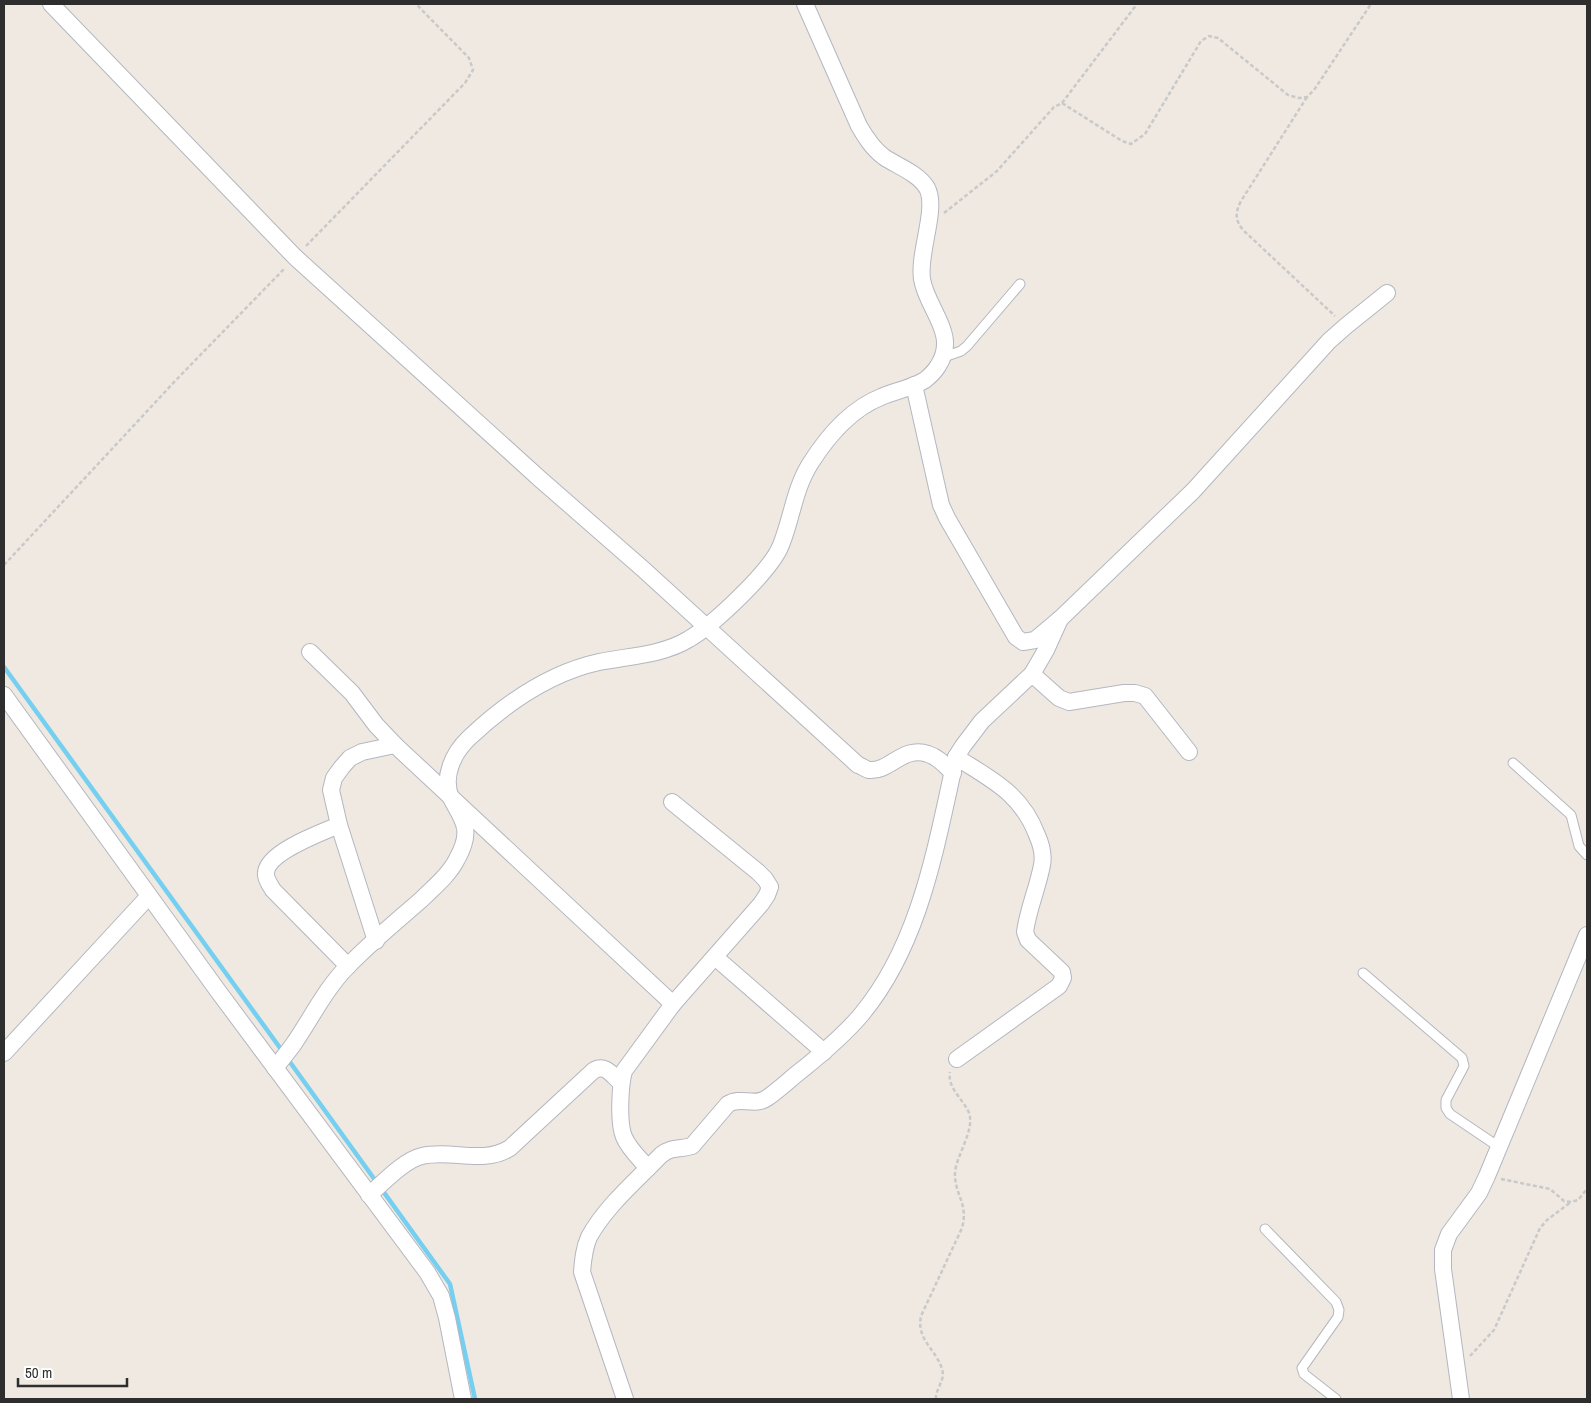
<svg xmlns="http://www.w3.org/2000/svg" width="1591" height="1403" font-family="'Archivo Narrow',sans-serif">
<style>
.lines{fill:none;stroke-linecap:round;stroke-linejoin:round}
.stream{stroke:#75cff0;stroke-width:4.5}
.lane-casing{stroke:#b4b7c1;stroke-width:11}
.street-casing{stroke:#b4b7c1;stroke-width:18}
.path{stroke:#c9c9c9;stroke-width:2.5;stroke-dasharray:4 2.5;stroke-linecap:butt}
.lane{stroke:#fff;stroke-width:9}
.street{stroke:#fff;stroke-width:16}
</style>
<rect width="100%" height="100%" fill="#efe9e1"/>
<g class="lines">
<g class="stream">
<path d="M4,667L283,1052"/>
<path d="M287,1058L450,1284L475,1399"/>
</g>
<defs>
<g id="lane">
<path d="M944,357L961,351L967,346L1020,284"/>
<path d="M1513,763L1571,815L1579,846L1587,855"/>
<path d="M1363,973L1462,1058L1464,1066L1446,1100V1108L1450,1114L1499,1147"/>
<path d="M1265,1229L1336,1302L1339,1310L1338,1317L1302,1368L1304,1374L1336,1399"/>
</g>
<g id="street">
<path d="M51,4L295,257L540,479L643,569L858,765C862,766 865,769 869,770C890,772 903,745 928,754C938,757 945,765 953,773"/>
<path d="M914,385L941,505L947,518L1016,637L1023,642L1035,640L1060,619L1193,491L1329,341L1346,326L1387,293"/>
<path d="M310,652L352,693L376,725L395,745L673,1004"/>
<path d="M1032,674L1059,698L1069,702L1124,693H1135L1145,696L1189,752"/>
<path d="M4,695L218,991L427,1272L441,1296L447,1318L463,1399"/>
<path d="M956,757C992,780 1021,793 1037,835C1041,844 1044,855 1042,865C1038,887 1028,909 1025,932L1028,940L1062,972L1063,978L1059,986L957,1059"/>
<path d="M339,825C321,833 269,851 266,872C265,878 270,885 273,890L348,966"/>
<path d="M376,941L339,825L331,790L334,778L342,767L350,758L362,752L395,745"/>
<path d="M715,957L824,1052"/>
<path d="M4,1053L149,896"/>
<path d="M275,1068C281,1060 289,1051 295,1042C312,1017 326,988 348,966C371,942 397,921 422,899C434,887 449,875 457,859C462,850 467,839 465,828C463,817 456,808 451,798C442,777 453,753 469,738C506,703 549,673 599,662C629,656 663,655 689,639C713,625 771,571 781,545C792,518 794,490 810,464C827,437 851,409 881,397C895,391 912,388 925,380C930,376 935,371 938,366C959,334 927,310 922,279C918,253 938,208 927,188C918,173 897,166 884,157C873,149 866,138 859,126L805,4"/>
<path d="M648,1168C640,1159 629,1149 624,1137C618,1123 620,1086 624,1071L673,1004L761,904L767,895L770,887L765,879L758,872L672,802"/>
<path d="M369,1195C383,1183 404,1160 422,1156C452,1149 482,1165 510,1148L593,1071C605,1063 612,1075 621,1083"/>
<path d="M625,1399L582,1272C583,1260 584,1248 589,1237C606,1206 636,1181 661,1155C673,1146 679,1150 692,1146L728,1104C741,1096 754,1107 767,1098C780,1089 791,1078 803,1069C824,1052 844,1035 861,1015C921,943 936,845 956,757L963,746L982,721L1032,674L1046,650L1060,619"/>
<path d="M1461,1399L1443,1269V1250L1449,1234L1479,1193L1487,1176L1587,935"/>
</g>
</defs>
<use href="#lane" class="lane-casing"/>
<use href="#street" class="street-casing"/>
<g class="path">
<path d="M1307,97L1241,201C1235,213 1235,220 1243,230L1335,316"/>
<path d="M1062,103L1137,4"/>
<path d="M944,213L997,171L1054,107L1062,103L1122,141L1131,144L1145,134L1201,41L1209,36L1218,38L1288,95L1299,98L1307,97L1314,90L1371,4"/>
<path d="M306,246L465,83L473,70L469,58L416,4"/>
<path d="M4,565L177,379L285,268"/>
<path d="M1501,1179L1550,1189L1564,1201L1571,1202L1578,1200L1587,1189"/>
<path d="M1470,1356L1494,1330L1540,1228L1547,1220L1571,1202"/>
<path d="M936,1399C935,1389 946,1380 942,1369C936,1349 916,1340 921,1316L962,1228C969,1203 954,1195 955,1172C957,1154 975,1130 969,1113C964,1100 947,1088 950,1072"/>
</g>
<use href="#lane" class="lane"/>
<use href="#street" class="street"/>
</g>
<rect width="1591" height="1403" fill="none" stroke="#2e2e2e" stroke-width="10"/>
<path d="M18 1378v8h109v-8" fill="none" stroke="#2e2e2e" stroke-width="2.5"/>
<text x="25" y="1378" font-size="15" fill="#2e2e2e" stroke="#ffffff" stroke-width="4" paint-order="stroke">50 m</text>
</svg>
